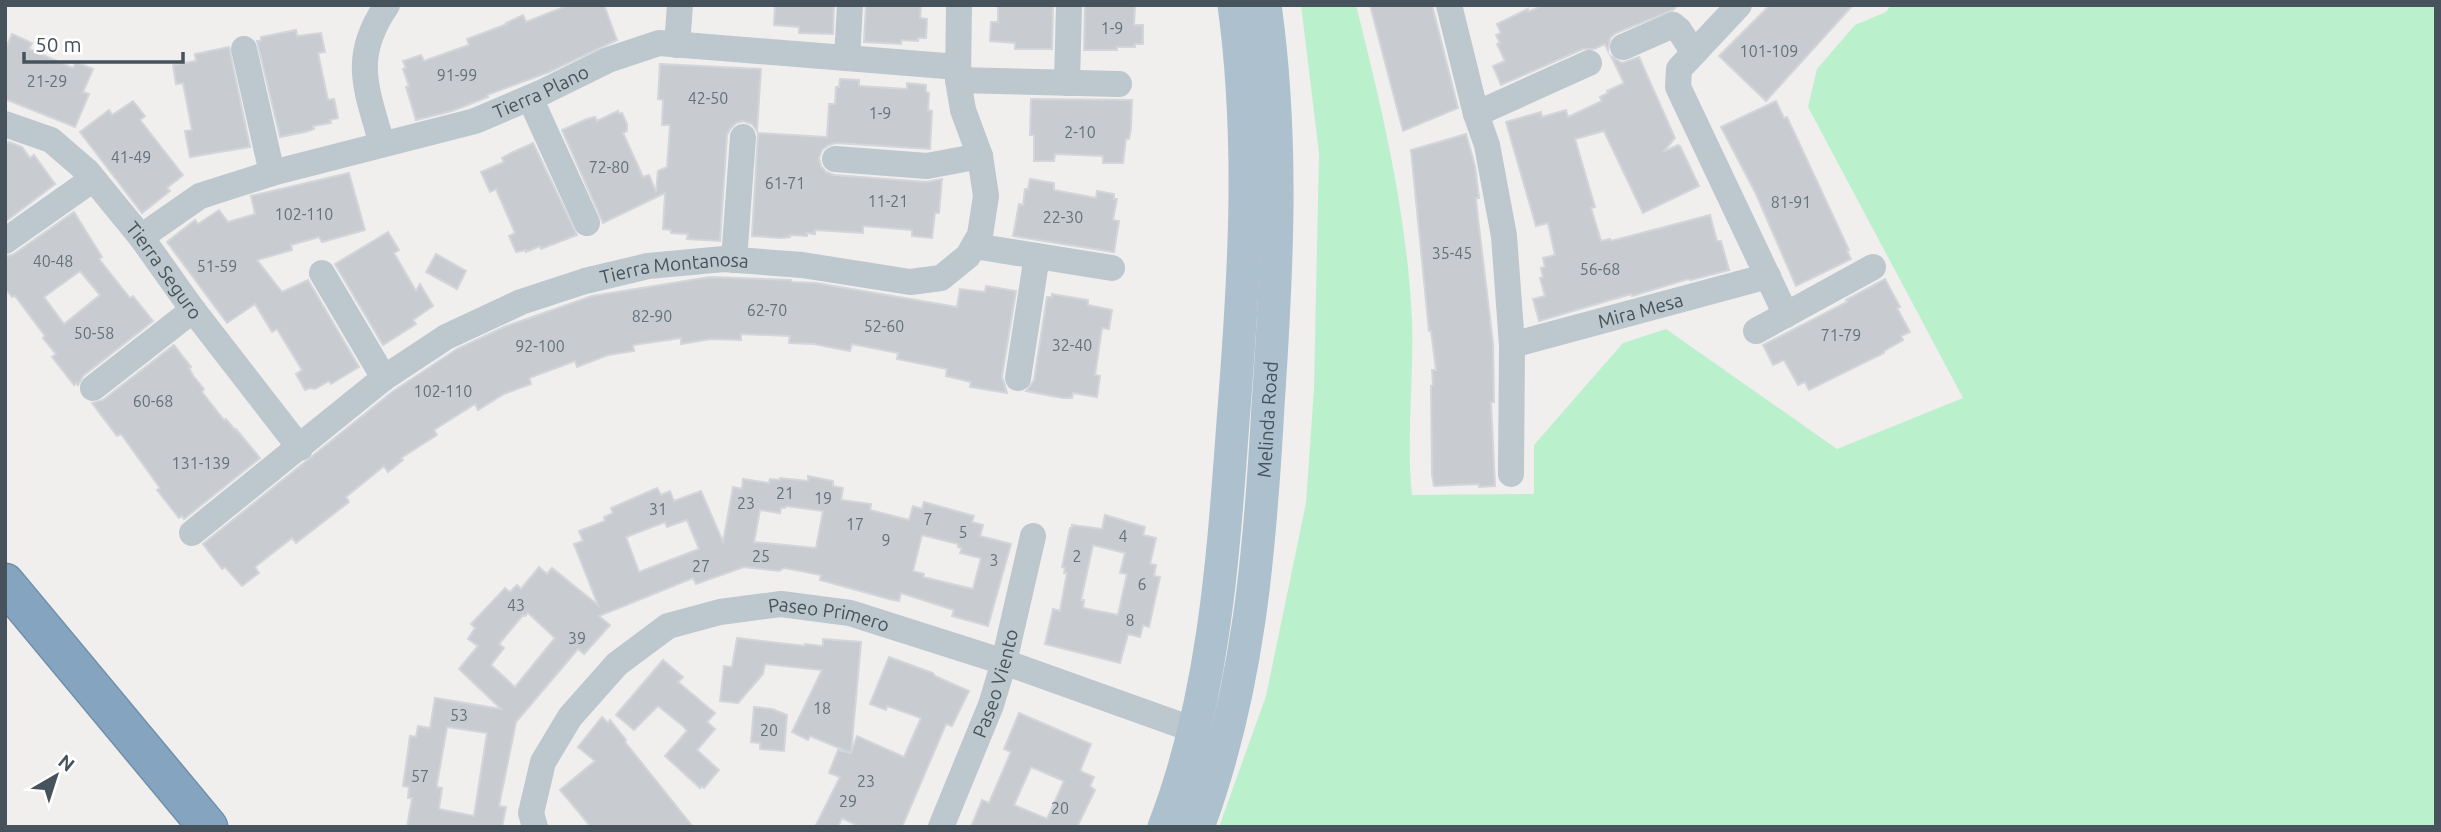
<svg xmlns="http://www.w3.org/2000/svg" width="2441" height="832" font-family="Ubuntu,sans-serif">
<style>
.green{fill:#bbf0cd}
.building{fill:#c8ccd1;stroke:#d2d5da;stroke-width:2;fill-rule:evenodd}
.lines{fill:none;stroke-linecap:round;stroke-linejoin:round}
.highway-casing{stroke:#708fab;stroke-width:41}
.minor{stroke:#bcc7ce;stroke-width:26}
.major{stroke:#adc0ce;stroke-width:33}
.highway{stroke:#84a4bf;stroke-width:38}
.labels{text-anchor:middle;stroke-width:7;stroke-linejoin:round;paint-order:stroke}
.number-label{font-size:16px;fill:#667179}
.street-label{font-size:19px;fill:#46535c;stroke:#fff}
</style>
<rect width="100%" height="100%" fill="#f1eeee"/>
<path class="green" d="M1301,5H1356C1382,108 1407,213 1412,320C1414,377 1406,439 1412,495L1534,494V445L1623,343L1666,329L1837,449L1963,398L1808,107L1817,69L1855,25L1886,12L1891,5H2436V827H1219L1266,696L1306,503L1314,388L1319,153Z"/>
<g class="building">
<path d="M569,5H604L617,40L549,72L487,95L488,97L452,111L416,120L406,87L409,86L403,69L406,68L403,61L421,55L424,61L469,45L467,39L507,24L506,23L523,15L526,22Z"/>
<path d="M775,5H834L833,34L799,33V27L774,25Z"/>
<path d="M866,5H921L920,18L927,19L926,38H918V41L901,40V44L864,42Z"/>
<path d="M998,5H1053L1052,49H1015V43L990,41L991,22H998Z"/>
<path d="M1085,5H1135L1134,25H1143V44H1135V47H1117V50H1084Z"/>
<path d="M1370,5H1432L1458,108L1403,131Z"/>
<path d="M1544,5H1678L1673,10L1616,33L1610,38L1608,51L1605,44L1594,49H1583L1501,85L1493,66L1505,61L1497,44L1500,43L1496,35L1501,33L1497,24L1528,9V12Z"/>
<path d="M1770,5H1853L1766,101L1719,56Z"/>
<path d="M296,30L297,36L321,33L325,52L318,53L328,100L334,99L338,118L330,120L331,123L313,126L314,129L305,132L280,137L257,41H261V37Z"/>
<path d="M12,34L32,43L29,49L73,68L76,62L93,69L83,92L89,94L75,127L5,99V50Z"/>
<path d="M229,47L250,147L190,157L185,131L192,130L183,83L176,84L173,65L196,61L195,54Z"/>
<path d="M1611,56L1622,63L1639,57L1675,138L1663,152L1678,145L1680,146L1699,186L1643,213L1604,131L1575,139L1595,207L1591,208L1601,241L1610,239L1611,241L1710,215L1717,241H1721L1729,270L1691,280L1688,279L1632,296L1631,294L1539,321L1533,299L1545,296L1540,278L1543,277L1541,268L1545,267L1543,258L1555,255L1548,223L1536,226L1506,122L1541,112L1542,117L1566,110L1568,117L1602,101L1600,97L1608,93L1607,91L1624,83Z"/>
<path d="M660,64L761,69L757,131L752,124L743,121L736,123L730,129L727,135L720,241L687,239L688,234L671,233V230L663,229L665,193L603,223L562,130L587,119L595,117L597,121L618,111L619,114L622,113L627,124V131L623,133L643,177L649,175L656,192L658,171L667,167L670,125H662L663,100L658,99Z"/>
<path d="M840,79L859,80V86L907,89V83L926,85V92L929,93L928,110L932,111L930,149L836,143L829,145L822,150L819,158L821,166L826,172L834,175L926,182L942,179L939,213H935L932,238L912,236V230L863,226V233L815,230V234L807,233V236L790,235V237L781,238L752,236L758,133L827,137L829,104H835L836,87H839Z"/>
<path d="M1031,99L1132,100L1131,129L1129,139H1126L1123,163H1103V156L1055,154L1054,161H1034V135H1030Z"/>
<path d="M133,101L145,116L140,120L183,175L167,188L170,191L142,213L80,132L109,110L112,115Z"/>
<path d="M1776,101L1784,118L1787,117L1849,250L1847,251L1851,259L1796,286L1756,194L1721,127Z"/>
<path d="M1466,134L1475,166L1479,198H1476L1478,218L1493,343L1494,402H1491L1495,486L1479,487V484L1434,486L1432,475L1431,386L1433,385L1432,370H1436L1431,331H1429L1411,150Z"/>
<path d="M9,142L22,147L30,158L34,155L55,184L5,222V145Z"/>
<path d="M533,143L577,235L541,249L540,246L526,252V250L516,252L509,236L515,233L496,189L490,192L481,172L504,162L502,158L511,153Z"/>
<path d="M349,173L365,230L322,242L319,237L291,245L292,250L257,260L282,292L308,280L359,367L331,384L329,381L315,389L310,388L305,390L296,374L302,370L277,329L272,332L255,304L227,323L167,242L195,220L198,224L219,210L228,222L255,214L251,196Z"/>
<path d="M1030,179L1054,183V190L1096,198L1097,191L1114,194V199H1117L1113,220L1119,221L1114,252L1013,236L1019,204L1023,205L1025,189H1028Z"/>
<path d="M74,212L102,257L99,259L130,298L133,296L153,321L83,376L78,385L76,383L74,385L52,357L56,354L43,338L45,336L15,296L12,297L5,288V257L14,254ZM80,271L100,295L64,324L44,297Z"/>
<path d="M388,232L399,250L394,253L416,291L420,284L433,306L413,320L416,324L383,345L335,264Z"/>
<path d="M436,254L466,271L457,289L426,272Z"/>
<path d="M710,277L791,280L792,282L816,283L957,307L960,289L985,292L986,286L1016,291L1002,376L1007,393L970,387L971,382L946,376L947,369L897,359L898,353L852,344L850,351L814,344L789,343L790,336L741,334V340L711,339L681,344V338L633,345L634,351L608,355L577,367L575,361L529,378L531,384L504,394L478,410L475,404L434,430L437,435L401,458L403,460L388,472L384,466L346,497L349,502L296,543L292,538L255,567L259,573L242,586L225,567L222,569L203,544L392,392L457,349L504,327L592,296Z"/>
<path d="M1885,279L1900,307L1897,308L1910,332L1901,336L1903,340L1884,351V353L1809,390L1805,382L1798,385L1784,360L1773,365L1763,345L1847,302L1846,300Z"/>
<path d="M1052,294L1088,300V305L1112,310L1109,329L1102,328L1095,375L1100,376L1097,397L1073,393L1072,398H1063L1026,391L1034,380L1047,297H1052Z"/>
<path d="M174,345L191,367L189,368L194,377L204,389L202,392L224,420L226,419L235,430L236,429L260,458L184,519L182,516L179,518L157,490L160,488L121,434L117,436L92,403L103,400Z"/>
<path d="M808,476L833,481V486L843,488L841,500L871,504L870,510L909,520L913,506L922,509L924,502L974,516L972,522L983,525L980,536L1011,544L988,626L952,616L954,610L901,593L899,601L889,599L820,580L821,575L784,568L779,571L744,567L696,584L693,578L599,616L610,625L584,654L578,649L516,722L499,806L506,807L502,827H407L412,798H408L409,787L403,786L410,736L416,737L418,726L430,728L435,698L501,709L459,669L478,646L468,639L475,628L471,624L505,588L510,592L517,585L521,589L539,567L547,574L552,568L598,605L574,544L583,541L579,531L605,521L604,517L613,513L611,508L657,488L661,495L670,491L674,501L701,491L723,542L733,487L742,489L743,479L769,483L770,479L780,480V478L808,481ZM786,506L823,511L816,548L754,542L760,510L780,513L781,508H785ZM687,520L699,549L639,572L626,537L665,522L667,527ZM922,535L958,544V547L962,548L960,553L981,558L973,589L923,577L924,574L913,571ZM528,613L555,638L515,687L491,665L504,648L499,644L523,615L525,616ZM447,727L487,733L474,816L439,809L442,788L437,787V784Z"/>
<path d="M1105,515L1145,527L1143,535L1156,538L1150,564L1156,565L1154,576L1160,577L1149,627L1143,625L1140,637L1128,634L1120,663L1045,644L1053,609L1060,611L1067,573H1064L1065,568L1062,567L1070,528H1072V525L1102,529ZM1093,545L1125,553L1120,573L1127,574L1118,615L1083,608L1084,600H1081Z"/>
<path d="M737,638L805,646V644L823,646V639L861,642L851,753L810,736L808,740L792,732L822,670L765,664L763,674L738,703L720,701L724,666L732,667Z"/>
<path d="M889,657L933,673L935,676L969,691L952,726L946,724L902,827H860L842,818L838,827H815L840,777L829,773L838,750L851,753L857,736L904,757L921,718L887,706L886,710L870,704Z"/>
<path d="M663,660L683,677L678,682L715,713L707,722L715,729L697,750L719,770L704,788L702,786L700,788L665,756L687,731L683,726L658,706L634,730L616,715Z"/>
<path d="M754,707L772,709L787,715L784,751L760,749V743L751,742Z"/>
<path d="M1019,713L1091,744L1080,771L1094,777L1090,786L1095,790L1077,827H971L982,800L989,803L1011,752L1004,749ZM1031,767L1064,781L1047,819L1014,805Z"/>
<path d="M602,717L608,723L610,720L626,740L625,742L693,827H591L560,790L595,761L578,747Z"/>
</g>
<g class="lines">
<defs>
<path id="highway" d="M5,583L208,827"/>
</defs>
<use href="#highway" class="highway-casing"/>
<g class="minor">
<path d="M1449,5L1476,114L1487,145L1504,236L1512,345L1511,474"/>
<path d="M1739,5L1679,69L1678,87L1786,315"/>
<path d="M677,45L680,5"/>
<path d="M1623,47L1673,25L1679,30L1694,53"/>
<path d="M244,49L272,173"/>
<path d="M847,58L850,5"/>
<path d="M958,80L1119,84"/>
<path d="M1067,83L1069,5"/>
<path d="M530,98L587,223"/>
<path d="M1476,114L1589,63"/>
<path id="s1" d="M5,124L51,140L87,171L141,237L193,310L300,448"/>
<path d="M382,144C366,88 351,57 387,5"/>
<path d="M835,159L927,166L980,156"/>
<path id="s2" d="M141,237L200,196L272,173L475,121L543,92L608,60L659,43L958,67"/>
<path d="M5,241L93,179"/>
<path d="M974,246L1112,268"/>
<path d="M734,260L743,137"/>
<path d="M322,273L384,378"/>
<path d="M1756,331L1873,267"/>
<path id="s3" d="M1512,345L1768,276"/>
<path d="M1018,378L1037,256"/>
<path d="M93,388L193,310"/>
<path id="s4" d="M192,533L384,378L446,337L521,302L585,281L648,266L724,259L802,265L910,282L941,278L968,256L980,235L986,196L980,156L963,110L958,80L959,5"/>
<path id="s5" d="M535,827L531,813L543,762L570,717L617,664L668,626L720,612L781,604L850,613L1004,662L1211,736"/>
<path id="s6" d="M941,827L991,705L1004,662L1033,536"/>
</g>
<g class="major">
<path d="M1164,827C1214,698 1223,559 1233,422C1244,283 1253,144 1234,5"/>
<path id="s7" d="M1198,827C1249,689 1260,551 1268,406C1277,272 1284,139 1265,5"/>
</g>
<use href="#highway" class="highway"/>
</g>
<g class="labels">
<g class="number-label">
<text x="1112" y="34">1-9</text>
<text x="1769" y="57">101-109</text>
<text x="457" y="81">91-99</text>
<text x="47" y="87">21-29</text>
<text x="708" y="104">42-50</text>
<text x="880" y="119">1-9</text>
<text x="1080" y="138">2-10</text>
<text x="131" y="163">41-49</text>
<text x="609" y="173">72-80</text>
<text x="785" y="189">61-71</text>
<text x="888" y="207">11-21</text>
<text x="1791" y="208">81-91</text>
<text x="304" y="220">102-110</text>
<text x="1063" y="223">22-30</text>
<text x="1452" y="259">35-45</text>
<text x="53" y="267">40-48</text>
<text x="217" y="272">51-59</text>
<text x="1600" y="275">56-68</text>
<text x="767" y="316">62-70</text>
<text x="652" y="322">82-90</text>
<text x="884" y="332">52-60</text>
<text x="94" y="339">50-58</text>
<text x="1841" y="341">71-79</text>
<text x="1072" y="351">32-40</text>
<text x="540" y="352">92-100</text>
<text x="443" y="397">102-110</text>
<text x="153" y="407">60-68</text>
<text x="201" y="469">131-139</text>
<text x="785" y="499">21</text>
<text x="823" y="504">19</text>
<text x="746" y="509">23</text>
<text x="658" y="515">31</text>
<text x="928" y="525">7</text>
<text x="855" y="530">17</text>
<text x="963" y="538">5</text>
<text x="1123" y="542">4</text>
<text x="886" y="546">9</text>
<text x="761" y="562">25</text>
<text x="1077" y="562">2</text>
<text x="994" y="566">3</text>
<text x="701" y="572">27</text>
<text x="1142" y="590">6</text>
<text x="516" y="611">43</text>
<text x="1130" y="626">8</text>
<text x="577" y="644">39</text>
<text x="822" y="714">18</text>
<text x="459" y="721">53</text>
<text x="769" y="736">20</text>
<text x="420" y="782">57</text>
<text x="866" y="787">23</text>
<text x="848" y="807">29</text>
<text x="1060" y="814">20</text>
</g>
<g class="street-label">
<text dy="7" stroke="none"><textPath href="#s2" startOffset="429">Tierra Plano</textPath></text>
<text dy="7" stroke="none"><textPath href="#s1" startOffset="222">Tierra Seguro</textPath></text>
<text dy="7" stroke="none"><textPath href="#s4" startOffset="562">Tierra Montanosa</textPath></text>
<text dy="7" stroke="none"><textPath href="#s3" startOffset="133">Mira Mesa</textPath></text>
<text dy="7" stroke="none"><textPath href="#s7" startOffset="415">Melinda Road</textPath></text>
<text dy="7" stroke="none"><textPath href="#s5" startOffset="418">Paseo Primero</textPath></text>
<text dy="7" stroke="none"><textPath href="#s6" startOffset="154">Paseo Viento</textPath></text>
</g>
</g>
<rect width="2441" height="832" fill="none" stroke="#46535c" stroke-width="14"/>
<g transform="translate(56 776) rotate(39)" stroke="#ffffff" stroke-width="5" paint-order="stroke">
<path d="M0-5L12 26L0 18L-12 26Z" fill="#46535c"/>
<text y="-10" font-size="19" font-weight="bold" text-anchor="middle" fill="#46535c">N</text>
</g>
<path d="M24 52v10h159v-10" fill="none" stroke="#46535c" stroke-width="3.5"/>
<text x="35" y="52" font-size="21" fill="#46535c" stroke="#ffffff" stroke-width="5" paint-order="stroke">50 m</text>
</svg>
